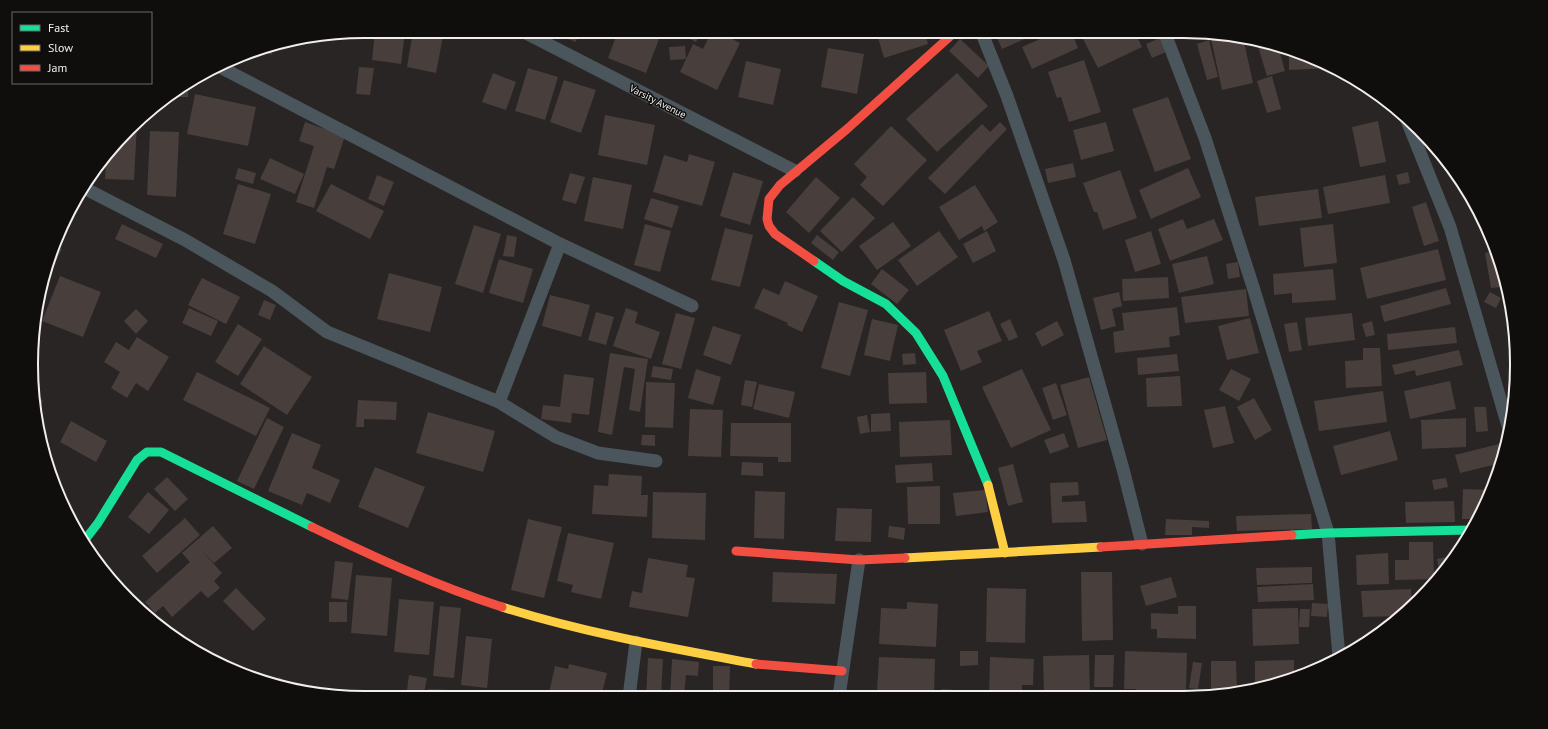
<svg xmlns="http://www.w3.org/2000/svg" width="1548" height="729" font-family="'PT Sans',sans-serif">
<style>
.building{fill:#483e3c}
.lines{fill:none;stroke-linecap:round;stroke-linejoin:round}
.street{stroke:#4a565c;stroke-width:13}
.fast{stroke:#16e098;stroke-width:9}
.slow{stroke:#ffcf43;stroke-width:9}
.jam{stroke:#f24e42;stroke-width:9}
.labels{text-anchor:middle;stroke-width:3;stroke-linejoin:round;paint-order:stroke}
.street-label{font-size:10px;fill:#f2eeed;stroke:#100e0d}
.rim{fill:none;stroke:#f2eeed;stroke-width:2}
</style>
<rect width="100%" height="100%" fill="#282524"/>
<g class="building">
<path d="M375,31H405L401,64L372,60Z"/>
<path d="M413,31H444L436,73L407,67Z"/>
<path d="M546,31H579L576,42Z"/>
<path d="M618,31H662L646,73L608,58Z"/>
<path d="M674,31H702L696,42Z"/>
<path d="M712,31H716L740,43L717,90L680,72L693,44L703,49Z"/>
<path d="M736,31H748L744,37Z"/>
<path d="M876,31H924L928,44L884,58Z"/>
<path d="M994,31H1043L1002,49Z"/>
<path d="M1058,31H1071L1078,48L1032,69L1022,47Z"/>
<path d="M1079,31H1134L1142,47L1098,68Z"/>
<path d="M1175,31L1192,32V34L1179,39Z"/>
<path d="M1210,34L1243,37L1253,83L1222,90Z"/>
<path d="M1160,38L1166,52L1152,58L1146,44Z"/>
<path d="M960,39L989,66L978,78L949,51Z"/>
<path d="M1209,40L1218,77L1207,80L1197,44Z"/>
<path d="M1256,40L1278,46L1285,71L1267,76Z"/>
<path d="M275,46L271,55L257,49Z"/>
<path d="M685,46L686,59L670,60L669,47Z"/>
<path d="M828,48L864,54L857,94L821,87Z"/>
<path d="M1289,50L1311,56L1333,68L1289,70Z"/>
<path d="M1084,60L1101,112L1069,122L1061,97L1057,98L1048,72Z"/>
<path d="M746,61L781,69L773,105L738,97Z"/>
<path d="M359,67L374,68L370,95L356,94Z"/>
<path d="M528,68L558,77L545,120L515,111Z"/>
<path d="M493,73L516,82L506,110L482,102Z"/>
<path d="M957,73L988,106L937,152L906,119Z"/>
<path d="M1272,76L1281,109L1267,113L1257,81Z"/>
<path d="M564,80L596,90L581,133L550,122Z"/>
<path d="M188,82V97H168Z"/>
<path d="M195,94L256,107L248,146L187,134Z"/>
<path d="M1168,97L1191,159L1155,172L1132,109Z"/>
<path d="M605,115L655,125L647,165L598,155Z"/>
<path d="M1378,121L1386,162L1360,167L1352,127Z"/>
<path d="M305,122L345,136L334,169L327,167L314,208L296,202L314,146L299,141Z"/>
<path d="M1000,122L1007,129L945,194L928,178L982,124L990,132Z"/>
<path d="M1106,122L1114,151L1081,160L1073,130Z"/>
<path d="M137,124L134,180L105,179L106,161Z"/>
<path d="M891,126L927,160L883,206L860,185L867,177L854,164Z"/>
<path d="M150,131L179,132L176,197L147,195Z"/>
<path d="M689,154L715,162L702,206L653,192L664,155L687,162Z"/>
<path d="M270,158L304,174L295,194L260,179Z"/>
<path d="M1073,163L1076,177L1048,183L1045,169Z"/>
<path d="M238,168L256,173L253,184L235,179Z"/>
<path d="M1188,168L1201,197L1151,219L1139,190Z"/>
<path d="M1120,170L1137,218L1103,230L1097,212H1094L1083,183Z"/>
<path d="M733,172L763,181L750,225L720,216Z"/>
<path d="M1408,172L1410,183L1399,185L1396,175Z"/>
<path d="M570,173L585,177L576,204L562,200Z"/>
<path d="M377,175L394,182L384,206L368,199Z"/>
<path d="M1385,175L1390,203L1328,214L1323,187Z"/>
<path d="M593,177L632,185L623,229L584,221Z"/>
<path d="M816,177L840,198L809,233L786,212Z"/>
<path d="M238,184L271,194L255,244L223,234Z"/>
<path d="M331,184L384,211L370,239L316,211Z"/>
<path d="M975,185L998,222L984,231L982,226L959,240L939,207Z"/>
<path d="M1318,189L1322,218L1259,226L1255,197Z"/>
<path d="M853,197L875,218L842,252L820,231Z"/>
<path d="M651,198L679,206L672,228L644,219Z"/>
<path d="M1426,202L1439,241L1424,246L1412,207Z"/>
<path d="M1183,219L1187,229L1214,219L1223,240L1170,261L1158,229Z"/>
<path d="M893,222L911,246L877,270L859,246Z"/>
<path d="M122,224L163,244L156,258L115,239Z"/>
<path d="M645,224L671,231L660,272L634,265Z"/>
<path d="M1333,224L1337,263L1304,267L1300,228Z"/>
<path d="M474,225L501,234L483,293L455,284Z"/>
<path d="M725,228L753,235L740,287L711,280Z"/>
<path d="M939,231L958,257L917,286L898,260Z"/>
<path d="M987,231L996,251L973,263L963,244Z"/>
<path d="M1151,231L1161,264L1135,272L1125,240Z"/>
<path d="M507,235L517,237L514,257L503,256Z"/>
<path d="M817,235L839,252L833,260L811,243Z"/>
<path d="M57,247L62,249L53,267L50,266Z"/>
<path d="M1438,249L1446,280L1367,299L1360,268Z"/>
<path d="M1495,251L1502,287L1491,288L1485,253Z"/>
<path d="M1207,256L1214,284L1179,293L1172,264Z"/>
<path d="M499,259L533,269L523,303L489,293Z"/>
<path d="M1238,262L1240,277L1228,279L1226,264Z"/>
<path d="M882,269L909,290L897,304L871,284Z"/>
<path d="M1333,269L1336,300L1292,303V293L1274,295L1273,274Z"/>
<path d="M389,273L442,287L430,332L377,319Z"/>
<path d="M60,276L101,292L83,337L42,321Z"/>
<path d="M1168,277L1169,298L1123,301L1122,279Z"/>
<path d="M202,278L240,297L226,324L188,305Z"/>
<path d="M785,281L818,296L802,332L787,325L788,323L754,308L763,288L779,295Z"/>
<path d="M1446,288L1451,304L1384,322L1380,306Z"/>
<path d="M1246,289L1249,316L1185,323L1181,297Z"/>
<path d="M1119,292L1122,306L1112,309L1116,326L1101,330L1093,298Z"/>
<path d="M1490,292L1501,298L1496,308L1484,302Z"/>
<path d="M550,295L590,305L581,337L542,326Z"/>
<path d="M264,300L276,305L270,320L258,315Z"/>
<path d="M839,302L868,310L850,376L821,368Z"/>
<path d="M1177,307L1180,335L1169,337L1170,347L1115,353L1113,332L1124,330L1122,313Z"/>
<path d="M189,308L218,321L211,336L182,323Z"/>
<path d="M626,308L638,312L635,323L660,332L651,359L613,346Z"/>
<path d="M136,309L148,321L136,334L124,321Z"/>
<path d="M989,311L1002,341L977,351L982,362L961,371L944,330Z"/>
<path d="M596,312L614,317L606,345L588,340Z"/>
<path d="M676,313L695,318L681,369L662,364Z"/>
<path d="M1352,313L1355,340L1308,346L1305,318Z"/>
<path d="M1250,318L1259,353L1227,360L1218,326Z"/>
<path d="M872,319L898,325L890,361L864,355Z"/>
<path d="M1010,319L1018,337L1009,341L1000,324Z"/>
<path d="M1057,321L1064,335L1042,347L1035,333Z"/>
<path d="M1372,321L1375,335L1366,337L1362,324Z"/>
<path d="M1297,322L1302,350L1289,352L1284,324Z"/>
<path d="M238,324L262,339L238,376L215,362Z"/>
<path d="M713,326L741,335L731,365L703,355Z"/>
<path d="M1455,327L1457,343L1388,350L1387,334Z"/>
<path d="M137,337L169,357L148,391L136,383L127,398L111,388L120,372L104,362L116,342L129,350Z"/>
<path d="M264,346L312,377L287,415L240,384Z"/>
<path d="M1363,348H1380L1382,386L1346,388L1345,361L1363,360Z"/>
<path d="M1459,350L1463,365L1416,376L1415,370L1395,375L1392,365Z"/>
<path d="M610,353L648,359L640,412L629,410L635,369L624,367L612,435L598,432Z"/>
<path d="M915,353L916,364L903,365L902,354Z"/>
<path d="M1177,354L1179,371L1138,375L1137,358Z"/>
<path d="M653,366L673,369L671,380L651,377Z"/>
<path d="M696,369L721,377L713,405L688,398Z"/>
<path d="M1022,369L1051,430L1011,448L982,387Z"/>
<path d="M1231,369L1251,379L1239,401L1219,390Z"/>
<path d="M197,372L270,408L256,436L183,400Z"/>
<path d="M926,372L927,403L889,404L888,373Z"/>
<path d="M564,374L594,378L589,415L572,413L571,423L541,419L543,405L560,407Z"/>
<path d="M1180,376L1182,406L1147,407L1146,378Z"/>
<path d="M1089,377L1107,440L1078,448L1060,385Z"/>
<path d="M745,380L757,382L752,407L741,405Z"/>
<path d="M1450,381L1456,409L1410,419L1404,391Z"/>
<path d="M646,382L675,383L673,428L645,427Z"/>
<path d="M1056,383L1067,415L1053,420L1042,388Z"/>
<path d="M759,384L795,392L789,418L753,409Z"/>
<path d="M1383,391L1387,422L1319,431L1314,401Z"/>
<path d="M34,397L43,400L36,417L34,408Z"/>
<path d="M1254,398L1272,430L1255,440L1237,407Z"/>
<path d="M358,400L397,402L396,420L364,419V427H356Z"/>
<path d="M1225,406L1234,443L1213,448L1204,410Z"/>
<path d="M1474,407H1486L1488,431L1476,432Z"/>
<path d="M690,409L723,410L721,457L688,456Z"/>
<path d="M428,412L495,431L483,472L416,453Z"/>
<path d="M890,413L891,431L871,432V414Z"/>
<path d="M867,415L870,432L860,434L857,417Z"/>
<path d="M267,418L284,427L254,489L237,481Z"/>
<path d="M1466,418V447L1422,449L1421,420Z"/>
<path d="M950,420L952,455L900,457L899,422Z"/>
<path d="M71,421L107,441L96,462L60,442Z"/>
<path d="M731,423H791V462H778V457L730,456Z"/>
<path d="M1390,431L1398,460L1341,475L1333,446Z"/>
<path d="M292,433L321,445L312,468L340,480L330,503L307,493L302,505L268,491Z"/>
<path d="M1064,433L1069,447L1050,454L1044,440Z"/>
<path d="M642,435H655V446L641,445Z"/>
<path d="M1499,444L1502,457L1501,463L1460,473L1455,455Z"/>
<path d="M742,462L763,463V476L741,475Z"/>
<path d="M932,463L933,481L896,483L895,465Z"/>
<path d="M1013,464L1023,502L1008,506L998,468Z"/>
<path d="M375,467L425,487L408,528L358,507Z"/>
<path d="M609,474L642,476L641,495H648L647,517L592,514L594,485L608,486Z"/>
<path d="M167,477L188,499L175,511L154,489Z"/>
<path d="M1446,478L1448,487L1434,490L1432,480Z"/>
<path d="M1078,482L1079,495L1062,496V502L1085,501L1087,522L1052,523L1050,483Z"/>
<path d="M940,486V524H908L907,487Z"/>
<path d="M1463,489L1492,490L1476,519H1462Z"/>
<path d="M985,490L988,512L956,516L953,493Z"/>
<path d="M755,491L785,492L784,539L754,538Z"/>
<path d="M148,492L169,510L149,534L128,517Z"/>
<path d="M653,492L706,493L705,540L652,538Z"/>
<path d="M1454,501L1455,522L1406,523L1405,502Z"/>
<path d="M837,508L872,509L871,542L835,541Z"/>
<path d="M1311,514L1312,529L1237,531L1236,516Z"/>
<path d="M185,518L200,535L157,573L142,556Z"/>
<path d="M528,519L562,527L544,598L511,590Z"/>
<path d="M1166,519L1209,521V528L1192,527V535H1165Z"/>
<path d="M213,526L232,548L214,563L202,551L222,573L214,581L220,588L208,598L201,591L172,617L163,606L155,613L145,602L190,562L182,553Z"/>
<path d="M889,526L905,528L904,540L888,537Z"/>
<path d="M568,533L614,543L601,599L571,592L573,585L557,581Z"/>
<path d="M1409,542H1433L1434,579L1395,580V560H1409Z"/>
<path d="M1388,553L1389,584L1357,585L1356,555Z"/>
<path d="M1455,555L1448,567L1440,575L1437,559Z"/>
<path d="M648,558L688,565L686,577L695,578L688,617L629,607L632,591L642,593Z"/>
<path d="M335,561L353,563L348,600L331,598Z"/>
<path d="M1312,567V583L1257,585L1256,568Z"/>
<path d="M773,572L837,574L835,604L772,602Z"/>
<path d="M1081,572H1112L1113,640L1082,641Z"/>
<path d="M356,575L392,578L387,636L351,633Z"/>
<path d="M1171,577L1177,597L1146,606L1140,586Z"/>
<path d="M1313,584L1314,600L1258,602L1257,587Z"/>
<path d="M236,588L266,619L253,631L223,601Z"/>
<path d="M987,588L1026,589L1025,643L986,642Z"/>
<path d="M1411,589L1412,604L1400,616L1363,617L1361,591Z"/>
<path d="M399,599L434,602L429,655L394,652Z"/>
<rect x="329" y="602" width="18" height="20"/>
<path d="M907,602L938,604L936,647L879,644L881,608L907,609Z"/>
<path d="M1312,603L1328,604L1327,617L1311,616Z"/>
<path d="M440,606L461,608L454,678L433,676Z"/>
<path d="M1178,606H1196V639L1157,638V629H1151V613L1178,614Z"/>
<path d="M1298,608L1299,644L1253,646L1252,609Z"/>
<path d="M1300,609H1310L1309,627H1299Z"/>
<path d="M466,636L492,639L487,688L461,685Z"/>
<path d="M960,651H978V665L960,666Z"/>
<path d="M1125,651L1187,653L1186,694L1161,693V695H1136V689H1124Z"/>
<path d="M1089,655L1090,696H1044L1043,656Z"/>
<path d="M1095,655H1114L1113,687H1094Z"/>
<path d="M879,657L935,659L934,693L877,691Z"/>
<path d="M990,657L1034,659L1033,685H1022V696H989Z"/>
<path d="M648,658L663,659L661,697H646Z"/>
<path d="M672,659L699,662L698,676L686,675L684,697H670Z"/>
<path d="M1294,660V677L1255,688V661Z"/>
<path d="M1211,661H1236L1237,692L1227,695H1211Z"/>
<path d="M1193,662L1202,663L1198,689L1189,688Z"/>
<path d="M569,664L607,673L601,697L580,694V697H548L555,666L568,669Z"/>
<path d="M713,666H730L729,696H713Z"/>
<path d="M409,675L427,678L423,698H406Z"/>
<path d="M279,677L299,689L298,691L275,684Z"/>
<path d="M428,689L479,691V698H428Z"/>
<path d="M942,689L956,690V696H942Z"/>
</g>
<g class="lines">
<g class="street">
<path d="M522,31L795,171"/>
<path d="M981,31L1007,96L1064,260L1123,469L1142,544"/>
<path d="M1164,31L1205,138L1254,290L1328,533L1339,656"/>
<path d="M218,66L560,244L692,306"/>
<path d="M1406,118L1450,227L1510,433"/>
<path d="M84,188L185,240L272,291L327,332L499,402L556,437L598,453L656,461"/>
<path d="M499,402L560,244"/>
<path d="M839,696L859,560"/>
<path d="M629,697L636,642"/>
</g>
<g class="fast">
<path d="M814,261L843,281L886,304L916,333L943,376L988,485"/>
<path d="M1292,535L1328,533L1470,530"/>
<path d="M84,541L98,523L137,460L147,452H161L312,527"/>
</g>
<g class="slow">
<path d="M988,485L1005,553"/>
<path d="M905,558L1101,547"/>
<path d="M502,607C585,633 670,648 756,664"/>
</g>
<g class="jam">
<path d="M814,261L775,234L769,226L767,219L769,199L780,185L847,129L956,31"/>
<path d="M312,527C374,557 437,586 502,607"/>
<path d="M1101,547L1292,535"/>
<path d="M736,551L859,560L905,558"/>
<path d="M756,664L842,671"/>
</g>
</g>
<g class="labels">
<g class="street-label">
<text transform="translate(658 101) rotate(27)" y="4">Varsity Avenue</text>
</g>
</g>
<path d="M0 0H1548V729H0ZM364 38H1184A326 326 0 0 1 1510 364V365A326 326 0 0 1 1184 691H364A326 326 0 0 1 38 365V364A326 326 0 0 1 364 38Z" fill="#100e0d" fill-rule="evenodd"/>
<path class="rim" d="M364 38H1184A326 326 0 0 1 1510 364V365A326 326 0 0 1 1184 691H364A326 326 0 0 1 38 365V364A326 326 0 0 1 364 38Z"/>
<rect x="12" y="12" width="140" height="72" fill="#100e0d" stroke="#6a6867"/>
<rect x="20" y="25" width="20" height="6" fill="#16e098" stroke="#6a6867"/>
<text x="48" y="32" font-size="12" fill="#f2eeed">Fast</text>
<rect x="20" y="45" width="20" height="6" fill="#ffcf43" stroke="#6a6867"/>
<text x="48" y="52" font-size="12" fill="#f2eeed">Slow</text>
<rect x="20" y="65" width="20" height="6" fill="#f24e42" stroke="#6a6867"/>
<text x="48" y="72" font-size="12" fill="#f2eeed">Jam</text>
</svg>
